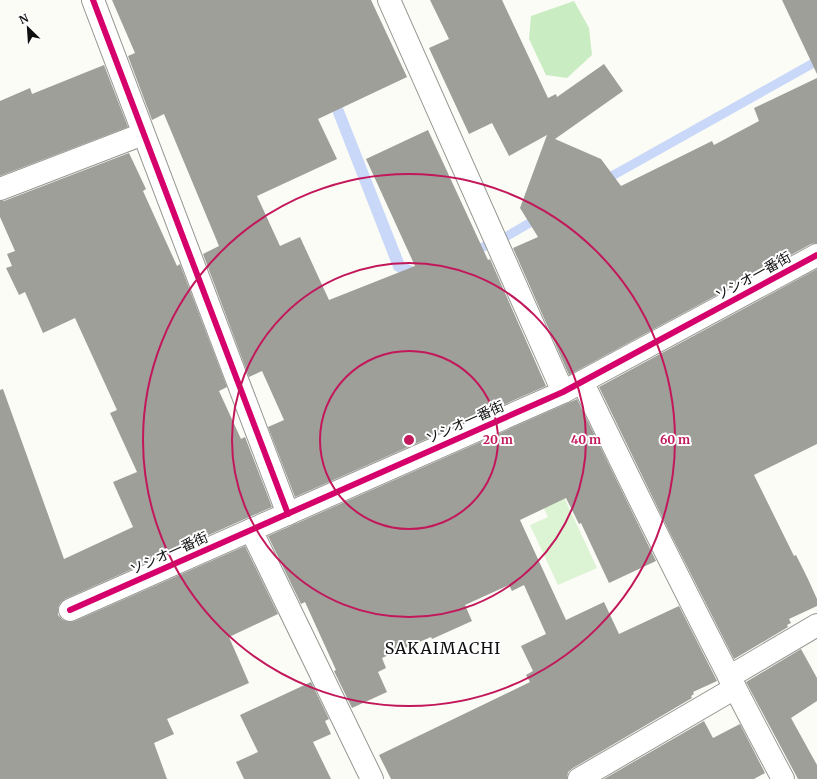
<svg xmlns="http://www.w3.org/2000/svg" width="817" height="779" font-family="Merriweather,'Noto Sans JP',serif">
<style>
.green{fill:#dcf3d4}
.forest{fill:#c9ecc2}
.water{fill:#c9d8f8}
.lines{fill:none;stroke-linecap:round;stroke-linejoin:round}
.stream{stroke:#c9d8f8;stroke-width:9}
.building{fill:#9f9f9a}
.street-casing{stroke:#969693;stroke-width:24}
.street{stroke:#fefffe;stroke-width:22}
.cycleway-casing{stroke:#fff;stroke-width:8}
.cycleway{stroke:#d6006c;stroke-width:6}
.ring{fill:none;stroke:#c2185b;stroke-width:2}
.labels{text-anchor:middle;stroke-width:4;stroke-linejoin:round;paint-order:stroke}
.street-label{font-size:14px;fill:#101010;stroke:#fff}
.quarter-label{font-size:16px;letter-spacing:1px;fill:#101010;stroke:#fff}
.centre{fill:#c2185b;stroke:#fff;stroke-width:2}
.ring-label{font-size:12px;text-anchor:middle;font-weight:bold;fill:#c2185b;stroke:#fff;stroke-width:4;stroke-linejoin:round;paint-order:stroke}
</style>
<rect width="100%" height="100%" fill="#fbfcf5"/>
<path class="green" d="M533,431L597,568L558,585L530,525L548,517L512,441Z"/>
<path class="forest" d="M574,1L589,28L592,55L567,78L546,75L529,39L531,16Z"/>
<path class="water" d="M332,80L404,262L418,269L412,280L394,270L322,85Z"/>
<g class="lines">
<g class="stream">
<path d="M603,181L817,61"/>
<path d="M471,252L502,239L540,217"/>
</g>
</g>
<g class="building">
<path d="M112,0H371L407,77L318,119L337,159L257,196L280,246L300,237L329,300L415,266L366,159L428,130L488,260L490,259L546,386L295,497L268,427L284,420L262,371L249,377L203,254L219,246L164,114L152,120L128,56L135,53Z"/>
<path d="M430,0H502L548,98L556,94L557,97L604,64L623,91L555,139L601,159L621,186L712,141L714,145L759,121L754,108L817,78V243L811,244L569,375L513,248L538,237L520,208L547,135L509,156L492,123L469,134L429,48L449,39Z"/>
<path d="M782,0H817V74Z"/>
<path d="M104,65L128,127L0,176V101L30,88L32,94Z"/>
<path d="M129,153L146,189L143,191L177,266L180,264L227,387L219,391L241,439L245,437L272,507L65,599L60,603L58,608V615L63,620L69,622L75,621L245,546L278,614L229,637L249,683L167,719L174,734L154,743L167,779H0V390L3,389L64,559L133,527L113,482L137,472L110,413L117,410L75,318L43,333L25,292L19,295L6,268L12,266L7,254L15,251L0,217V201H4Z"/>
<path d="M817,269V444L754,475L794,556L796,555L808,579L817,599V606L789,619L791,623L787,625L788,627L734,659L667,527L599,387Z"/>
<path d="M577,399L656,561L609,583L581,523L579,524L566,498L520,520L566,620L604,602L619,634L679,606L717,681L693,692L694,694L691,696L692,698L573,768L568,772L567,779H391L379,755L530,682L526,675L533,671L521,646L546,634L524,585L512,591L509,585L465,605L472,621L432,639L431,637L382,658L386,668L378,672L387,692L352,708L334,671L336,670L305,602L301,604L268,536Z"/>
<path d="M801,649L817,678V701L791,718L817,765V779H798L746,682Z"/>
<path d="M311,682L329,719L325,721L331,734L313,742L331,779H244L236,762L258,752L240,715Z"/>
<path d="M704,721L713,738L740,724L765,773L754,779H604Z"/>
</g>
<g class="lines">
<defs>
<g id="street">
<path d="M93,0L288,514"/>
<path d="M389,0L563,392"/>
<path d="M0,189L143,134"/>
<path d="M583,383C647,516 713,648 783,779"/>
<path d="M251,530L372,779"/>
<path d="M70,610L563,392L817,255"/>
<path d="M729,677L817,625"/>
<path d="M579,779L735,688"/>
</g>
</defs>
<use href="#street" class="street-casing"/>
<use href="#street" class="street"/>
<defs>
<g id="cycleway">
<path d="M93,0L288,514"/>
<path d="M70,610L563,392L817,255"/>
</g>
</defs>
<use href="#cycleway" class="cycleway-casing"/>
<use href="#cycleway" class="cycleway"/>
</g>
<g class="ring">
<circle cx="409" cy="440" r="89"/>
<circle cx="409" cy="440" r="177"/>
<circle cx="409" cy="440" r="266"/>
</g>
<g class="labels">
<g class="street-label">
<text transform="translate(753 276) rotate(-29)" y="5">ソシオ一番街</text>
<text transform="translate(465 422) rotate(-24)" y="5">ソシオ一番街</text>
<text transform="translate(169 553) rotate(-24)" y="5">ソシオ一番街</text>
</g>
<g class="quarter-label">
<text x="443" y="654">SAKAIMACHI</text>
</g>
</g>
<circle cx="409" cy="440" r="6" class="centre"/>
<g class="ring-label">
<text x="498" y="444">20 m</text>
<text x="586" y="444">40 m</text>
<text x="675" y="444">60 m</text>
</g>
<g transform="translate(28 28) rotate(335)" stroke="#ffffff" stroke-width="3" paint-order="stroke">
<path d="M0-3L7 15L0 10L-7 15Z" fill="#101010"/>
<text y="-6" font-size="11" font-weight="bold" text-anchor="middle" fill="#101010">N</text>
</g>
</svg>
